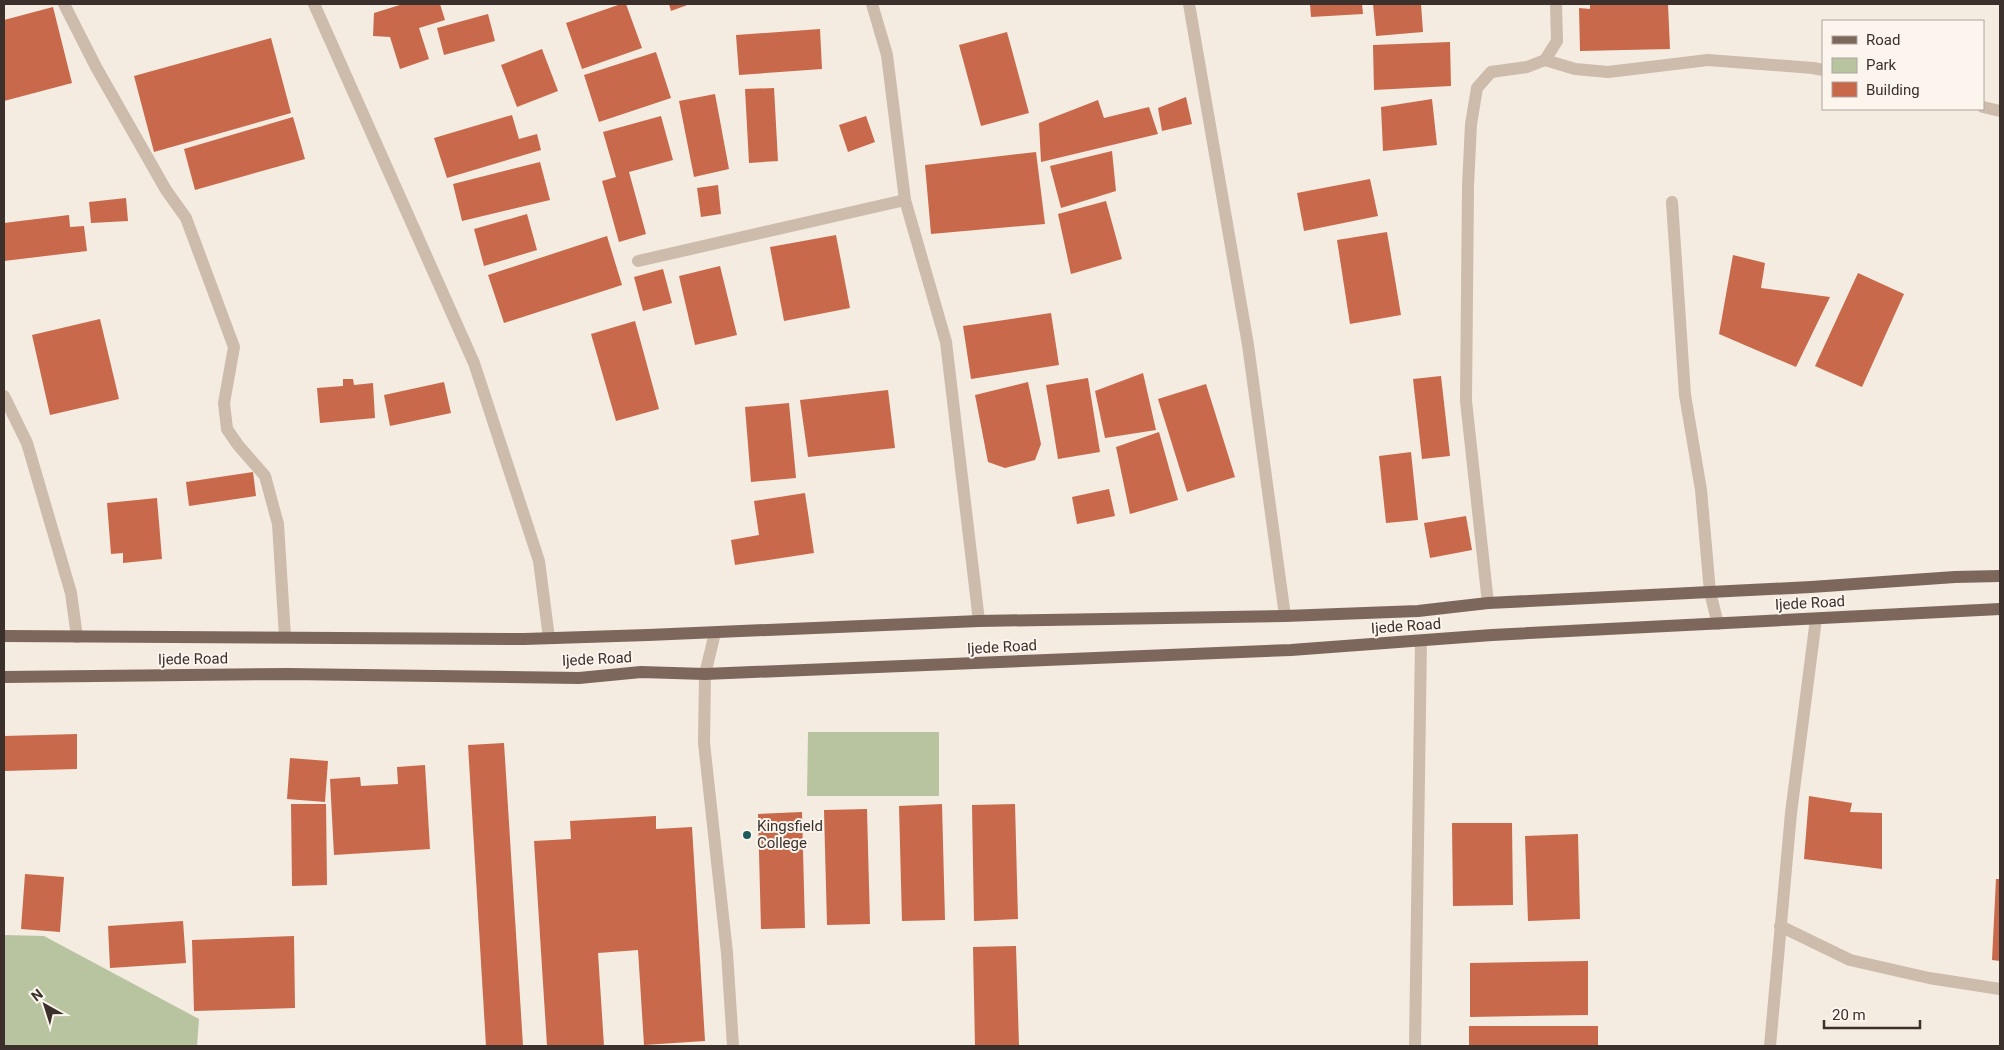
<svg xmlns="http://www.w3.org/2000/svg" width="2004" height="1050" font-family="Roboto,sans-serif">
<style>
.green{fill:#b8c4a0}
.building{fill:#c8694b}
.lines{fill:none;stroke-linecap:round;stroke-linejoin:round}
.minor{stroke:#cdbbac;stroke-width:12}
.major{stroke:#7d675c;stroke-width:12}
.poi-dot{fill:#1f5a5e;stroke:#fbf5ee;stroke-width:2}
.labels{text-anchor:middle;stroke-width:4;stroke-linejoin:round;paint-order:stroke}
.street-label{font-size:15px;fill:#3b302b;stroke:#fbf5ee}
.poi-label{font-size:15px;fill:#3b302b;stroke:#fbf5ee;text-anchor:start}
</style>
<rect width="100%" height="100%" fill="#f4ebe1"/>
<g class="green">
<path d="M808,732H939V796H807Z"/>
<path d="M4,935L44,936L199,1019L197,1046H4Z"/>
</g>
<g class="building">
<path d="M403,4H440L445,20L419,28L429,59L400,69L390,37L373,36L374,13Z"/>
<path d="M621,4H626L642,48L582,69L566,23Z"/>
<path d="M669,4H690L671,11Z"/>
<path d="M1310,4H1362L1363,14L1311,17Z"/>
<path d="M1373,4H1421L1423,32L1376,36Z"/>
<path d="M1590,4H1668L1670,49L1580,51L1579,8L1590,9Z"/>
<path d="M53,7L72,83L4,101V20Z"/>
<path d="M488,14L495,41L444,55L437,28Z"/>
<path d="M820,29L822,69L739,75L736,35Z"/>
<path d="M1007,32L1029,113L981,126L959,45Z"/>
<path d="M271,38L291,113L154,152L134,76Z"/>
<path d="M1450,42L1451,86L1374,90L1373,45Z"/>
<path d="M542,49L558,91L517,107L501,65Z"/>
<path d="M656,52L671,98L599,122L584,75Z"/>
<path d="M774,88L778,161L749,163L745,89Z"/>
<path d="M715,94L729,169L694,177L679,101Z"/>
<path d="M1186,97L1192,124L1162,131L1158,108Z"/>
<path d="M1432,99L1437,145L1383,151L1381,107Z"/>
<path d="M1098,100L1104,118L1149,107L1158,134L1041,162L1039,123Z"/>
<path d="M512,115L519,139L537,134L541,150L447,178L434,138Z"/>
<path d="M661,116L673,160L629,172L646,234L619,242L602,181L616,177L603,132Z"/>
<path d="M866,116L875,142L848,152L839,125Z"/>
<path d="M293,117L305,159L195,190L184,149Z"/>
<path d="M1112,151L1116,191L1061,208L1050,166Z"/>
<path d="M1036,152L1045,224L931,234L925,165Z"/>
<path d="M540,162L550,200L462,221L453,184Z"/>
<path d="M1370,179L1378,216L1304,231L1297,193Z"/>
<path d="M718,185L721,214L701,217L697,188Z"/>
<path d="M126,198L128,221L91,223L89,202Z"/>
<path d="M1106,201L1122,259L1071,274L1058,214Z"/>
<path d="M527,214L537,250L484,266L474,229Z"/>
<path d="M69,215L70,227L84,226L87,251L4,261V223Z"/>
<path d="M1387,232L1401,315L1350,324L1337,240Z"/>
<path d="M836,235L850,308L784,321L770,247Z"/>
<path d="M607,236L622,285L504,323L488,275Z"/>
<path d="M1733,255L1765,263L1761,288L1830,297L1796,367L1719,334Z"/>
<path d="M720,266L737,335L695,345L679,276Z"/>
<path d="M663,269L672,303L643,311L634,277Z"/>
<path d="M1858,273L1904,294L1862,387L1815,366Z"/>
<path d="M1051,313L1059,365L971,379L963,326Z"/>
<path d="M100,319L119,399L50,415L32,335Z"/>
<path d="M635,321L659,409L616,421L591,334Z"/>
<path d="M1143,373L1156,430L1105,438L1095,391Z"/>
<path d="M1441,376L1450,456L1422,459L1413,379Z"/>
<path d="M1088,378L1100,452L1058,459L1046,385Z"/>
<path d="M343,379H353L354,385L373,383L375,418L320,423L317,388L343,386Z"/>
<path d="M444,382L451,413L390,426L384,395Z"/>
<path d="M1028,382L1041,444L1035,460L1005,468L988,462L975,395Z"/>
<path d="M1206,384L1235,477L1187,492L1158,399Z"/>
<path d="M888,390L895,448L808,457L800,400Z"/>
<path d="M789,403L796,478L751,482L745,407Z"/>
<path d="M1159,432L1178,500L1130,514L1116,447Z"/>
<path d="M1411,452L1418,520L1386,523L1379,456Z"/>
<path d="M253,472L256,496L189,506L186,482Z"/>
<path d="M1109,489L1115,516L1077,524L1072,497Z"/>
<path d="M805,493L814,553L735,565L731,540L759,535L754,501Z"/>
<path d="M157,498L162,559L123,563V553L111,554L107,503Z"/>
<path d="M1466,516L1472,550L1430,558L1424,523Z"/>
<path d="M77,734V769L4,771V736Z"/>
<path d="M504,743L523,1046H486L468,745Z"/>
<path d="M290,758L328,761L325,802L287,799Z"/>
<path d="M425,765L430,849L334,855L330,779L360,777L361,786L398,784L397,767Z"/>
<path d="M1809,796L1852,803L1850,812L1882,813V869L1804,859Z"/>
<path d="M291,804H326L327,885L292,886Z"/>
<path d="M942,804L945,920L902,921L899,806Z"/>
<path d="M1015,804L1018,919L974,921L972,805Z"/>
<path d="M867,809L870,924L827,925L824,810Z"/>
<path d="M802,812L805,928L761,929L758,814Z"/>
<path d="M656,816V829L692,827L705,1041L644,1045L638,950L598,953L604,1046H547L534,841L571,839L570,821Z"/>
<path d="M1452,823H1512L1513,905L1453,906Z"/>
<path d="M1578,834L1580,919L1528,921L1525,836Z"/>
<path d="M25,874L64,877L60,932L21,929Z"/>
<path d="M1996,879H2000V961L1992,960Z"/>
<path d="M183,921L186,963L110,968L108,926Z"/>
<path d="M294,936L295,1008L194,1011L192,940Z"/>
<path d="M1016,946L1019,1046H975L973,947Z"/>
<path d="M1588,961V1015L1470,1017V963Z"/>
<rect x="1469" y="1026" width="129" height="20"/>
</g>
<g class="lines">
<g class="minor">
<path d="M64,4L96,67L166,190L186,218L234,347L224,403L227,429L238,445L265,476L278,524L285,637"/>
<path d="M314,4L474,363L539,561L549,638"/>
<path d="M872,4L887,55L905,200L946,342L979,621"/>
<path d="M1189,4L1248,345L1285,616"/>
<path d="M1545,60L1575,69L1608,72L1708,60L1813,68L1823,70"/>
<path d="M1983,107L2000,111"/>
<path d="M1672,202L1685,395L1701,490L1710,592L1718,624"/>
<path d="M638,261L905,200"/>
<path d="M4,396L27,443L71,593L77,637"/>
<path d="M1488,603L1466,401L1468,186L1471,124L1477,88L1491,72L1527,67L1545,60L1557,41L1556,4"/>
<path d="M715,633L705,674L704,743L727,953L733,1046"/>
<path d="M1780,926L1850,960L1929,978L2000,989"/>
<path d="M1415,1046L1421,641"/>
<path d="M1770,1046L1791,813L1816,619"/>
</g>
<g class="major">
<path d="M4,636L524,639L648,635L979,621L1285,616L1418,611L1488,603L1811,587L1955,577L2000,576"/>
<path d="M4,677L288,674L579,678L641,672L705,674L1291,650L1492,635L2000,609"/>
</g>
</g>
<circle class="poi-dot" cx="747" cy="835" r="5"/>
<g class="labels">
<g class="street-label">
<text transform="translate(1810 603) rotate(-3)" y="5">Ijede Road</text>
<text transform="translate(1406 626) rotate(-4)" y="5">Ijede Road</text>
<text transform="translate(1002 647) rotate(-3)" y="5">Ijede Road</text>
<text transform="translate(193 659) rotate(-1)" y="5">Ijede Road</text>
<text transform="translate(597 659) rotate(-3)" y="5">Ijede Road</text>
</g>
<g class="poi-label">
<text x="757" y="831">Kingsfield<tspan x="757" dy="17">College</tspan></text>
</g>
</g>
<rect width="2004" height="1050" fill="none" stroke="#3b302b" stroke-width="10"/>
<rect x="1822" y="20" width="162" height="90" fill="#fbf5ee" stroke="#aea6a0"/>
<rect x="1832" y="36" width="25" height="8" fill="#7d675c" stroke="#aea6a0"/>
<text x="1866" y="45" font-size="15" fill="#3b302b">Road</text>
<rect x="1832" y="58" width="25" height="15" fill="#b8c4a0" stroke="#aea6a0"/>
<text x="1866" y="70" font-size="15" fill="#3b302b">Park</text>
<rect x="1832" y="82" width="25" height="15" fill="#c8694b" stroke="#aea6a0"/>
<text x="1866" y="95" font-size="15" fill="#3b302b">Building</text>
<g transform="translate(45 1005) rotate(321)" stroke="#fbf5ee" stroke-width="4" paint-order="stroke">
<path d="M0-4L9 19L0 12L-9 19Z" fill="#3b302b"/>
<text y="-8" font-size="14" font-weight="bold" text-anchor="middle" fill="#3b302b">N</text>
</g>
<path d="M1824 1020v8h96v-8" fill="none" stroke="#3b302b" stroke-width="2.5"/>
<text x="1832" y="1020" font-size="15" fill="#3b302b" stroke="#fbf5ee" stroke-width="4" paint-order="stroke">20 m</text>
</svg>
